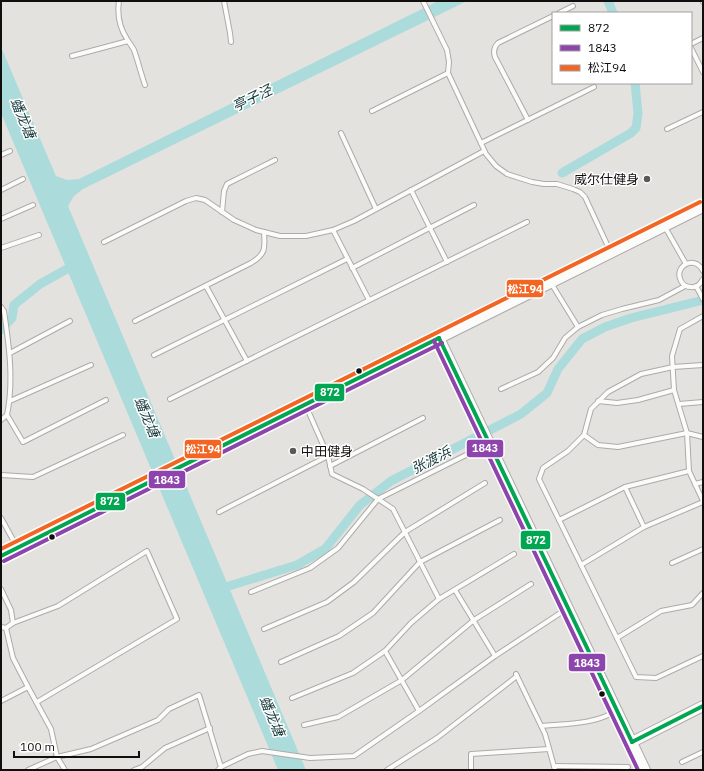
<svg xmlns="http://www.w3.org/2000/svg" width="704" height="771" font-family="'IBM Plex Sans','Noto Sans SC',sans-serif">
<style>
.water{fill:#acdbdc}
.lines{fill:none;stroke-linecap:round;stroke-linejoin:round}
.canal{stroke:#acdbdc;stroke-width:9}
.service-casing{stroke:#adaba9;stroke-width:6}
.tertiary-casing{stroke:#adaba9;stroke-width:12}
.service{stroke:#fbfbfa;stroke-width:4}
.tertiary{stroke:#fbfbfa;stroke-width:10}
.bus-1-casing{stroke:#fff;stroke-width:7}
.bus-2-casing{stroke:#fff;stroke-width:7}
.bus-3-casing{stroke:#fff;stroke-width:7}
.bus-1{stroke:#00a651;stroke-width:4}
.bus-2{stroke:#8e44ad;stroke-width:4}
.bus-3{stroke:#f26522;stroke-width:4}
.poi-dot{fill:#5b5956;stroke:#fff;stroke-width:1.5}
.bus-dot{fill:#110f0d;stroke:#fff;stroke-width:1.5}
.labels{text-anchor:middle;stroke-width:3;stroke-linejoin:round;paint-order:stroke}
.poi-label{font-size:13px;fill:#110f0d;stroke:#fff;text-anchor:end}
.water-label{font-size:14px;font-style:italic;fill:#183a3c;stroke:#fff}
.line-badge{stroke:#fff;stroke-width:1.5}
.badge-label{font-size:11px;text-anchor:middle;font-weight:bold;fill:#fff}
</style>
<rect width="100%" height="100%" fill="#e4e2df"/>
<path class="water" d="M438,1H467L83,189L74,196L68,206L306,770H278L1,113V47L56,176L67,180L79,179Z"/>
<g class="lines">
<g class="canal">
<path d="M608,1L613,13"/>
<path d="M562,173L631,133L636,128L638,113L635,83"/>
<path d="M1,330L12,318L14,305L40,284L76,264"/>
<path d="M219,589L297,565L325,549L360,505L391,481L521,414L547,393L558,369L582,339L605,327L631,318L703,300"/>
</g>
<defs>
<g id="service">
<path d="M119,1C117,15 119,27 127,39C129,43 132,46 134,50C138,61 141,74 145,85"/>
<path d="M224,1L230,33L231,42"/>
<path d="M423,1L447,50L449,62L448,73L486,154L496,166L507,174L532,182L544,184H557L573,189L580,192L585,197L611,253"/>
<path d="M703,1V2"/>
<path d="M559,13L573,6"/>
<path d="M691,44L703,38"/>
<path d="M691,48L703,72"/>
<path d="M72,56L128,41"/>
<path d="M372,111L448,73"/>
<path d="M528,120L495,57C493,51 494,47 498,43L553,16"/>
<path d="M667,129L703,112"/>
<path d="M341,133L376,209"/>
<path d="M481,143L594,87"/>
<path d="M1,155L10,151"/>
<path d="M1,190L23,179"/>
<path d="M411,190L447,262"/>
<path d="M222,212L224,191L227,184L275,160"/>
<path d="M1,219L33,205"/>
<path d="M665,227L686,264"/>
<path d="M333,230L369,300"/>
<path d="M104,242L186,201L196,198L205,200L234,220L256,230L280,236H306L333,230L354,221L484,151"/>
<path d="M1,248L39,235"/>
<path d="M352,268L474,205"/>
<path d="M703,271C695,254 673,266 681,281C683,285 687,287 691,287C697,288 700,284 703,279"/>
<path d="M551,283L578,327"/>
<path d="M206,286L247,361"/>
<path d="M696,286L703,299"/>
<path d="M1,307L4,311C9,345 14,381 7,415L1,420"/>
<path d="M703,316L680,329L672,356L674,390L687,433L689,471L703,501"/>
<path d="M135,321L251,263C266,254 265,248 264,232"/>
<path d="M10,353L70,321"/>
<path d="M154,355L347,259"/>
<path d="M703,365L673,367L641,374L608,392L591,409L584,435L568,451L543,468L539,479L636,677L656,678L703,656"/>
<path d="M501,389L538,372L553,358L565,338L578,327L602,315L622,309L659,300L685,286"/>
<path d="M170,399L527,222"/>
<path d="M10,401L91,365"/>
<path d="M598,401L617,403L638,400L674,390"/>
<path d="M679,404L703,402"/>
<path d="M306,406L328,456L332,474L363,489L393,509L439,599"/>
<path d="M7,415L23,442L106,400"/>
<path d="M584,435L598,445L618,447L687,433L703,437"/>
<path d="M330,466L423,418"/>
<path d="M1,475L33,477L123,435"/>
<path d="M695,484L703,482"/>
<path d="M625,487L644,527"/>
<path d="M219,512L328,456"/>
<path d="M1,518L17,547"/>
<path d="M559,520L625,487L689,471"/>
<path d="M672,563L703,549"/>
<path d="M581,565L644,527L703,502"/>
<path d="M1,589L11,610L13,623L6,628L1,627"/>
<path d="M455,590L495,656"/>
<path d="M251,592L310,568L338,548L378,499L472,452"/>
<path d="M13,623L58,606L147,551L177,619L37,702"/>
<path d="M6,628L13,658L28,687L51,729L57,757L65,770"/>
<path d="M264,629L327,602L354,582L405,532L485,483"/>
<path d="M617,638L661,611L692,605L703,593"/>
<path d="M385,651L419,711"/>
<path d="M281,662L339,636L373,613L420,562L500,520"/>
<path d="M516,674L545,734L555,770"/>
<path d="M292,698L353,673L385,651L411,623L439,599L514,554"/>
<path d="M1,701L28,687"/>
<path d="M304,725L338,717L402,680L474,620L531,584"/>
<path d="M542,726C563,724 600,724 616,710"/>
<path d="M682,762L703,752"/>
<path d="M554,766L628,767"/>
<path d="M28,770L57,757L91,749L158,720L169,709L199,695L221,767"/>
<path d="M134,770L142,767L165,748L210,728"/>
<path d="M218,770L221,767L248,754L262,751L310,758L354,756L419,711L495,656L568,608"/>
<path d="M387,770L437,738L517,676"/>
<path d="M471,770V754L549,749"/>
</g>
<g id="tertiary">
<path d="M439,338L645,770"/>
<path d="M1,556L703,207"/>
<path d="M632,742L703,706"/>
</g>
</defs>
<use href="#service" class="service-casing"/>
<use href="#tertiary" class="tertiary-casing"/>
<use href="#service" class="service"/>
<use href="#tertiary" class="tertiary"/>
<defs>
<g id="bus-1">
<path d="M439,338L632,742"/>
<path d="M1,556L439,338"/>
<path d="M632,742L703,706"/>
</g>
<g id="bus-2">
<path d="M434,341L638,770"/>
<path d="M4,561L442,343"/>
</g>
<path id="bus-3" d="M1,549L700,202"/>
</defs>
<use href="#bus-1" class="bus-1-casing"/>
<use href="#bus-2" class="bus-2-casing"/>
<use href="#bus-3" class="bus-3-casing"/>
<use href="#bus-1" class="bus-1"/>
<use href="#bus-2" class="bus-2"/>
<use href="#bus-3" class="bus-3"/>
</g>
<g class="poi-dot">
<circle cx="647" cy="179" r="4"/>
<circle cx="293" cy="451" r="4"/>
</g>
<g class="bus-dot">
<circle cx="359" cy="371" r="3.5"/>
<circle cx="52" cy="537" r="3.5"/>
<circle cx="602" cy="694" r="3.5"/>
</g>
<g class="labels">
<g class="poi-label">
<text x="639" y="184">威尔仕健身</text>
<text x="301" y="456" text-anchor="start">中田健身</text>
</g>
<g class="water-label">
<text transform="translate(252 98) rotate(-26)" y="5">亭子泾</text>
<text transform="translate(23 118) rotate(67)" y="5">蟠龙塘</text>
<text transform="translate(147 417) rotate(67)" y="5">蟠龙塘</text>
<text transform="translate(431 460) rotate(-27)" y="5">张渡浜</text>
<text transform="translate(272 716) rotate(67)" y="5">蟠龙塘</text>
</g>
</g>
<g class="line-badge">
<rect x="506" y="279" width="38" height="19" rx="4" fill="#f26522"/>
<rect x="314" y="383" width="31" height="19" rx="4" fill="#00a651"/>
<rect x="466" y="439" width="38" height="19" rx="4" fill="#8e44ad"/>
<rect x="184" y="439" width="38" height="20" rx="4" fill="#f26522"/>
<rect x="148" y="470" width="38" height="19" rx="4" fill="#8e44ad"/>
<rect x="95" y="492" width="31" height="19" rx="4" fill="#00a651"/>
<rect x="520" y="530" width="31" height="20" rx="4" fill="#00a651"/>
<rect x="568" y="653" width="38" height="19" rx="4" fill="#8e44ad"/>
</g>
<g class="badge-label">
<text x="525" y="293">松江94</text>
<text x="330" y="396">872</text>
<text x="485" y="452">1843</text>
<text x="203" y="453">松江94</text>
<text x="167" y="484">1843</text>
<text x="110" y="505">872</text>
<text x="536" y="544">872</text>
<text x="587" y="667">1843</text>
</g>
<rect width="704" height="771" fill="none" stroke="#110f0d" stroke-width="4"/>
<rect x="552" y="12" width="140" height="72" fill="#ffffff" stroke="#a09f9e"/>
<rect x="560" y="25" width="20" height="6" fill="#00a651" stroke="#a09f9e"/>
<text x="588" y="32" font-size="12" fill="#110f0d">872</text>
<rect x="560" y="45" width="20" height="6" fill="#8e44ad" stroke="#a09f9e"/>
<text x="588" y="52" font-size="12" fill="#110f0d">1843</text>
<rect x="560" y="65" width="20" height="6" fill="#f26522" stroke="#a09f9e"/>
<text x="588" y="72" font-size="12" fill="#110f0d">松江94</text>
<path d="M14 751v6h125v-6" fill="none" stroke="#110f0d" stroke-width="2"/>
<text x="20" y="751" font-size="12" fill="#110f0d" stroke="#ffffff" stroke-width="3" paint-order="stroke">100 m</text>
</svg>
